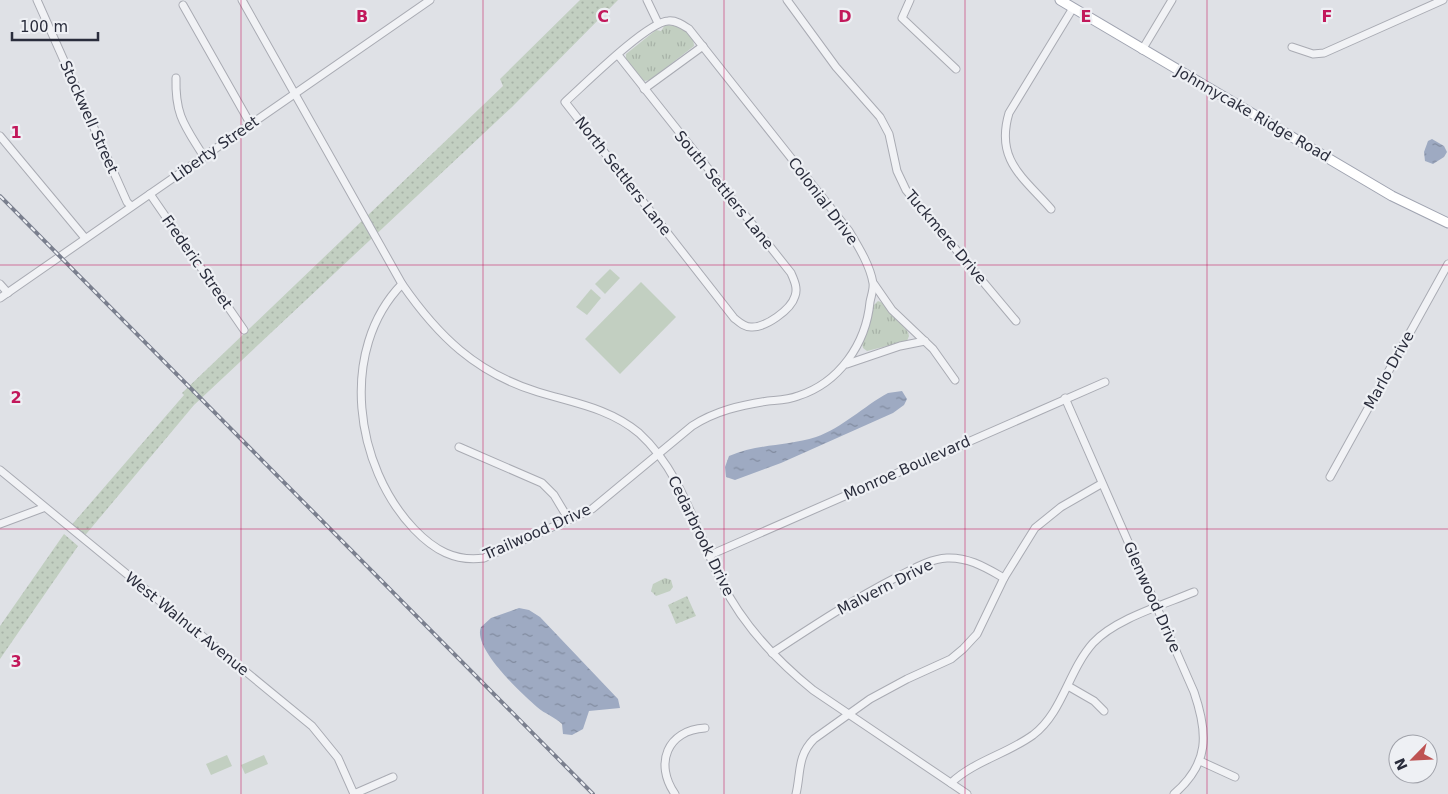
<svg xmlns="http://www.w3.org/2000/svg" width="1448" height="794" font-family="'DejaVu Sans',sans-serif">
<style>
.grass{fill:url(#grass-tufts)}
.park{fill:url(#park-dots)}
.pitch{fill:#c2cfc1}
.water{fill:url(#water-ripples)}
.lines{fill:none;stroke-linecap:round;stroke-linejoin:round}
.minor-casing{stroke:#a9abb3;stroke-width:9}
.major-casing{stroke:#a0a4b1;stroke-width:11}
.minor{stroke:#f1f2f5;stroke-width:7}
.major{stroke:#fff;stroke-width:9}
.rail-casing{stroke:#7a7f8e;stroke-width:4}
.rail{stroke:#eef0f4;stroke-width:2;stroke-dasharray:5.5;stroke-linecap:butt}
.grid{fill:none;stroke:#c2185b;stroke-width:1;stroke-opacity:0.55}
.labels{text-anchor:middle;stroke-width:4.5;stroke-linejoin:round;paint-order:stroke}
.street-label{font-size:15px;fill:#2a2d3c;stroke:#eef0f4}
.grid-label{font-size:16px;text-anchor:middle;font-weight:bold;fill:#c2185b;stroke:#eef0f4;stroke-width:4.5;stroke-linejoin:round;paint-order:stroke}
</style>
<defs>
<pattern id="grass-tufts" width="24" height="20" patternUnits="userSpaceOnUse" patternTransform="scale(1.25)"><rect width="24" height="20" fill="#c2cfc1"/><path d="M3 7l-1-3M5 7V3M7 7l1-3M15 17l-1-3M17 17v-4M19 17l1-3" fill="none" stroke="#a7b2a7"/></pattern>
<pattern id="park-dots" width="8" height="8" patternUnits="userSpaceOnUse" patternTransform="scale(1.25)"><rect width="8" height="8" fill="#c2cfc1"/><path d="M2 2h.1M6 6h.1" fill="none" stroke="#a7b2a7" stroke-width="1.8" stroke-linecap="round"/></pattern>
<pattern id="water-ripples" width="26" height="14" patternUnits="userSpaceOnUse" patternTransform="scale(1.25)"><rect width="26" height="14" fill="#9eaac2"/><path d="M2 4q2-2 4 0t4 0M15 11q2-2 4 0t4 0" fill="none" stroke="#818b9f"/></pattern>
</defs>
<rect width="100%" height="100%" fill="#dfe1e6"/>
<g class="grass">
<path d="M665,25C678,25 694,31 694,46L650,80L644,81L626,59V54L656,30L661,31Z"/>
<path d="M878,301L883,303L908,332L909,336L907,341L867,351L863,348L862,343L873,306Z"/>
<path d="M665,578L671,580L673,587L670,591L656,596L651,591L653,584Z"/>
</g>
<g class="park">
<path d="M580,0H618L512,107L194,405L82,539L69,528L184,395L182,393L503,86L500,79Z"/>
<path d="M64,534L78,546L0,659V626Z"/>
<path d="M687,596L696,616L676,624L668,605Z"/>
</g>
<g class="pitch">
<path d="M610,269L620,278L605,294L595,284Z"/>
<path d="M641,282L676,317L620,374L585,339Z"/>
<path d="M591,289L601,298L587,315L576,307Z"/>
<path d="M227,755L232,766L211,775L206,764Z"/>
<path d="M264,755L268,764L245,774L241,765Z"/>
</g>
<g class="water">
<path d="M1432,139L1444,146L1447,152L1444,157L1433,164L1425,161L1424,152L1428,141Z"/>
<path d="M902,391L907,399L904,405L893,413L781,463L735,480L726,477L725,467L729,456C757,444 787,446 816,437C842,428 864,406 888,393Z"/>
<path d="M519,608L529,610L540,617L618,699L620,708L589,711L583,729L572,735L563,734L562,724C555,717 545,714 537,707C522,694 472,648 481,627L491,618Z"/>
</g>
<g class="lines">
<defs>
<g id="minor">
<path d="M37,0L127,202L131,206"/>
<path d="M242,0L402,284C338,350 355,467 414,529C434,550 455,562 484,558L592,509L692,426C715,411 741,405 768,401C778,400 788,400 798,396C839,383 866,344 870,302C871,296 874,289 873,283C870,265 858,246 849,231L689,29C683,25 676,20 668,21C647,22 583,86 565,102L734,318C739,322 744,327 751,327C765,328 791,310 795,296C798,288 794,280 791,273L618,55"/>
<path d="M647,0L658,23"/>
<path d="M787,0L836,67L880,117L889,134L897,171L906,190L1016,321"/>
<path d="M910,0L902,18L956,69"/>
<path d="M183,5L251,125"/>
<path d="M1292,47L1313,54L1324,53L1443,0"/>
<path d="M1142,50L1172,0"/>
<path d="M176,78C175,116 185,126 204,157"/>
<path d="M644,89L703,46"/>
<path d="M0,136L85,238"/>
<path d="M150,194L244,330"/>
<path d="M1051,209C1023,177 995,160 1009,113L1073,8"/>
<path d="M0,284L8,293"/>
<path d="M402,284C438,336 476,373 538,392C574,403 609,408 639,433C682,472 696,531 721,581C742,624 776,660 813,690L967,794"/>
<path d="M874,284L892,310L933,349L955,380"/>
<path d="M0,298L430,0"/>
<path d="M847,364L900,346L925,341"/>
<path d="M1065,398L1194,692C1208,733 1210,763 1174,794"/>
<path d="M459,447L542,483L554,495L569,520"/>
<path d="M0,470L312,726L338,758L354,794"/>
<path d="M1330,477L1448,264"/>
<path d="M0,524L43,508"/>
<path d="M710,555L1105,382"/>
<path d="M772,653C813,626 854,599 897,577C913,569 929,559 947,558C969,557 986,568 1004,578"/>
<path d="M1068,686L1094,701L1104,711"/>
<path d="M1200,761L1235,777"/>
<path d="M951,783C974,761 1007,754 1033,735C1063,712 1068,671 1093,643C1115,619 1163,605 1194,592"/>
<path d="M354,794L393,777"/>
<path d="M675,794C654,764 667,730 705,728"/>
<path d="M796,794C801,773 797,756 814,739L870,699L907,679L951,659L963,649L977,634L1004,578L1035,528L1061,507L1101,484"/>
</g>
<path id="major" d="M1060,0L1392,196L1448,223"/>
</defs>
<use href="#minor" class="minor-casing"/>
<use href="#major" class="major-casing"/>
<use href="#minor" class="minor"/>
<use href="#major" class="major"/>
<defs>
<path id="rail" d="M0,196L593,794"/>
</defs>
<use href="#rail" class="rail-casing"/>
<use href="#rail" class="rail"/>
</g>
<path class="grid" d="M241,0V794M483,0V794M724,0V794M965,0V794M1207,0V794M0,265H1448M0,529H1448"/>
<g class="labels">
<g class="street-label">
<text transform="translate(1253 114) rotate(30)" y="5">Johnnycake Ridge Road</text>
<text transform="translate(89 117) rotate(66)" y="5">Stockwell Street</text>
<text transform="translate(215 149) rotate(-35)" y="5">Liberty Street</text>
<text transform="translate(623 176) rotate(52)" y="5">North Settlers Lane</text>
<text transform="translate(724 190) rotate(51)" y="5">South Settlers Lane</text>
<text transform="translate(823 201) rotate(53)" y="5">Colonial Drive</text>
<text transform="translate(946 237) rotate(50)" y="5">Tuckmere Drive</text>
<text transform="translate(197 262) rotate(55)" y="5">Frederic Street</text>
<text transform="translate(1389 370) rotate(-61)" y="5">Marlo Drive</text>
<text transform="translate(907 468) rotate(-24)" y="5">Monroe Boulevard</text>
<text transform="translate(537 532) rotate(-24)" y="5">Trailwood Drive</text>
<text transform="translate(701 536) rotate(64)" y="5">Cedarbrook Drive</text>
<text transform="translate(885 587) rotate(-27)" y="5">Malvern Drive</text>
<text transform="translate(1152 597) rotate(66)" y="5">Glenwood Drive</text>
<text transform="translate(187 624) rotate(39)" y="5">West Walnut Avenue</text>
</g>
</g>
<g class="grid-label">
<text x="362" y="22">B</text>
<text x="603" y="22">C</text>
<text x="845" y="22">D</text>
<text x="1086" y="22">E</text>
<text x="1327" y="22">F</text>
<text x="16" y="138">1</text>
<text x="16" y="403">2</text>
<text x="16" y="667">3</text>
</g>
<g transform="translate(1413 759) rotate(246)"><circle r="24" fill="#eef0f4" stroke="#a0a2aa"/>
<path d="M0-4L9 19L0 12L-9 19Z" fill="#be5252"/>
<text y="-8" font-size="14" font-weight="bold" text-anchor="middle" fill="#2a2d3c">N</text>
</g>
<path d="M12 32v8h86v-8" fill="none" stroke="#2a2d3c" stroke-width="2.5"/>
<text x="20" y="32" font-size="15" fill="#2a2d3c" stroke="#eef0f4" stroke-width="4" paint-order="stroke">100 m</text>
</svg>
